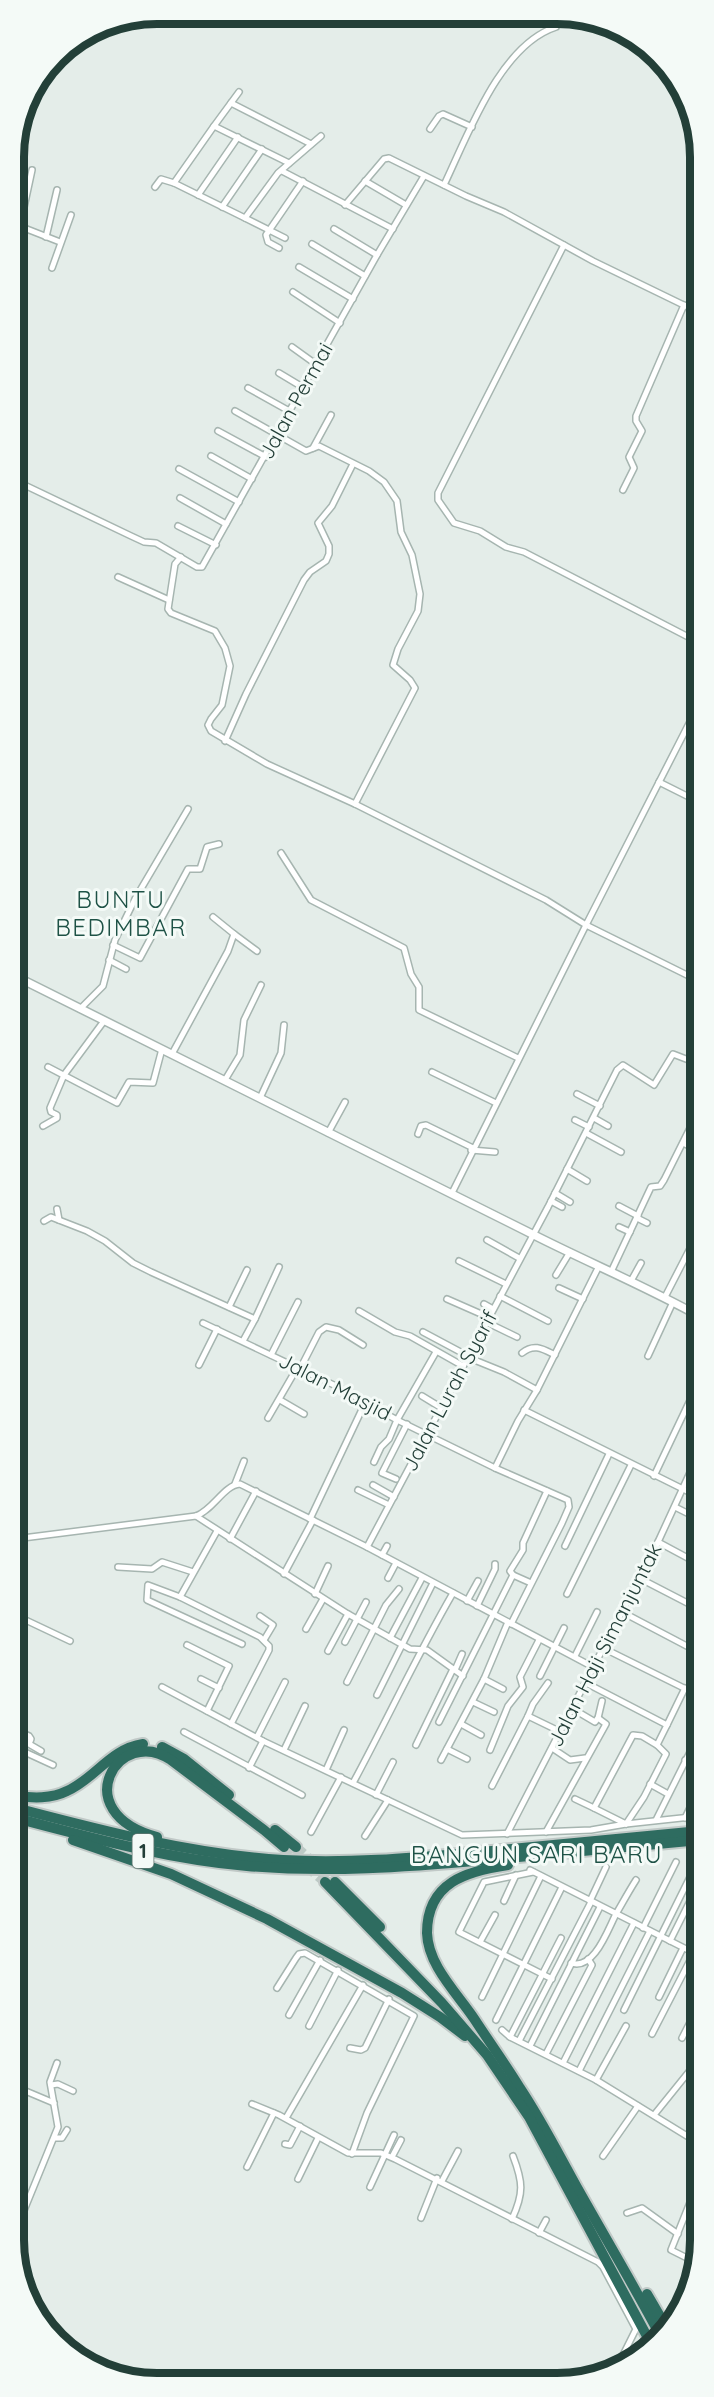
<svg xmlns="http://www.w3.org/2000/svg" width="714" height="2397" font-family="Quicksand,sans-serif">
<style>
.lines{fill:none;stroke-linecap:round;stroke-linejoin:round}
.motorway-tunnel{stroke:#bdcac6;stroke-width:10;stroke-dasharray:10 5;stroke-linecap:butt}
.minor-casing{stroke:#a6b5b0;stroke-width:8}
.tertiary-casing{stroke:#a6b5b0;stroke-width:10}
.motorway-casing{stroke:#c1c9c7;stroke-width:14}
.minor{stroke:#fff;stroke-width:5}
.tertiary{stroke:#fff;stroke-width:7}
.motorway{stroke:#2e6c60;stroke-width:10}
.labels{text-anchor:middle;stroke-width:6;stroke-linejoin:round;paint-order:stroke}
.shield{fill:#f4faf7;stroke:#627771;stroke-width:1.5}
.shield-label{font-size:20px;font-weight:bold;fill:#233f38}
.street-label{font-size:21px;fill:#233f38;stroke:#f4faf7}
.quarter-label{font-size:24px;letter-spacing:1.5px;fill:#1e5246;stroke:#f4faf7}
.rim{fill:none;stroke:#233f38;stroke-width:8}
</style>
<rect width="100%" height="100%" fill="#e4ede9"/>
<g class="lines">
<g class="motorway-tunnel">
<path d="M284,1847L325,1882"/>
<path d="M296,1847L316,1865"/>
</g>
<defs>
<g id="minor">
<path d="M231,103L311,144"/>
<path d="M214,126L239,92"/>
<path d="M430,129L439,116L443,114L472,127"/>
<path d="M282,171L393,229"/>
<path d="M365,181L406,205"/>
<path d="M444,185C468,135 500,45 556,27"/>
<path d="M155,187L161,179L174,183"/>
<path d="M198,195L238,137"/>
<path d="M345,205L384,159L389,158L466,196L504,212L593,261L698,312"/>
<path d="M222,207L262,149"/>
<path d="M245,218L174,183L214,126L289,163"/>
<path d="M14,224L60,242"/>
<path d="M20,226L32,170"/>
<path d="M334,229L377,255"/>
<path d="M46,237L57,190"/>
<path d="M285,238L245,218L278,173L321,136"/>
<path d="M312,244L365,276"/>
<path d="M564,245L438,493V500L454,523L480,531L506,547L524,552L698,642"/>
<path d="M279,248L268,242L266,235L303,181"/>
<path d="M14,258L26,229"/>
<path d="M299,267L353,299"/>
<path d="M52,268L71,215"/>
<path d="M293,292L340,323"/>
<path d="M14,321L18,322"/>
<path d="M292,347L317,365"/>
<path d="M279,373L304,388"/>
<path d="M248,388L291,412"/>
<path d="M235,411L306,451L319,446L369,471L384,482L397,501L401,532L412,555L420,594L418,611L398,649L393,665L410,680L415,688L355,804"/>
<path d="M218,431L266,457"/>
<path d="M313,448L331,415"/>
<path d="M211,456L252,479"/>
<path d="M179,469L239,502"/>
<path d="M14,480L129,535L144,542L156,543L197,567H202L377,255L424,176"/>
<path d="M623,490L634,468L629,457L642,431L636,421V416L684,305"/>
<path d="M180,498L226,524"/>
<path d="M178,526L216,545"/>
<path d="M181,557L175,564L168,609L171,613L215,631L225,648L230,666L222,705L211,719L208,725L211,731L267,764L355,804L546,900L586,925L698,706"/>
<path d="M118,577L169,600"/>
<path d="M225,741L246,694L304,580L310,572L326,561L329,554V546L318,523L332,506L353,464"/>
<path d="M659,782L699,802"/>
<path d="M281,853L311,900L404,948L411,974L419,987V1010L518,1058"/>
<path d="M234,934L257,951"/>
<path d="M113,945L140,958L188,869H200L207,847L219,844"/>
<path d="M109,960L126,969"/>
<path d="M80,1009L103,986L115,940L135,899L188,809"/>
<path d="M172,1054L228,951L234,934L213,917"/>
<path d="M48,1067L117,1103L129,1082L153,1083L162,1049"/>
<path d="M432,1072L496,1103"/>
<path d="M225,1080L240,1055L244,1020L261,985"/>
<path d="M577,1094L600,1106"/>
<path d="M260,1098L281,1053L284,1025"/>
<path d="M594,1118L608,1126"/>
<path d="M575,1120L589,1127"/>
<path d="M43,1126L57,1118V1115L51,1112L50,1108L64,1075L104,1021"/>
<path d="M328,1133L345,1102"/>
<path d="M586,1133L621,1152"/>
<path d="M418,1134L421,1126L426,1125L473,1148"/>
<path d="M683,1143L699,1151"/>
<path d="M471,1150L495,1152"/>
<path d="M567,1169L587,1181"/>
<path d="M452,1193L586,925L699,981"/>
<path d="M555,1193L570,1202"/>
<path d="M551,1201L562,1207"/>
<path d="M619,1206L638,1216"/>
<path d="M57,1209L59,1220"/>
<path d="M637,1218L647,1223"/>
<path d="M44,1221L51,1217L87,1231L105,1241L133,1263L151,1272L255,1319L279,1267"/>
<path d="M619,1227L630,1232"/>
<path d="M487,1240L519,1258"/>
<path d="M459,1261L506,1284"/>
<path d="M611,1272L651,1187L660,1186L664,1180L699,1110"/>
<path d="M556,1275L570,1252"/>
<path d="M631,1281L641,1263"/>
<path d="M559,1288L583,1299"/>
<path d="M500,1296L548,1321"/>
<path d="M665,1297L699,1231"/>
<path d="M447,1299L488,1317"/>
<path d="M484,1304L493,1309"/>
<path d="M229,1307L247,1270"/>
<path d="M359,1311L395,1332L410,1336L463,1366"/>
<path d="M486,1322L517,1337"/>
<path d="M203,1323L336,1386L397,1420L495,1468L568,1500L569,1507L562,1523L511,1624"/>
<path d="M423,1332L468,1356"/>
<path d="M243,1341L255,1319"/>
<path d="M522,1353C534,1343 543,1349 555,1355"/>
<path d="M271,1355L298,1302"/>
<path d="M648,1356L673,1302"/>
<path d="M467,1357L504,1372L537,1390L599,1266"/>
<path d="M199,1365L217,1329"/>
<path d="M300,1369L319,1332L326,1327L339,1330L363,1345"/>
<path d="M422,1396L440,1407"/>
<path d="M280,1400L304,1414"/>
<path d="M524,1410L699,1497"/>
<path d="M268,1418L297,1368"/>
<path d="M374,1462L381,1447L389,1439L397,1420L436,1352"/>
<path d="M495,1468L518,1421L537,1390"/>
<path d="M654,1476L694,1392"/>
<path d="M396,1479L382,1473L407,1424"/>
<path d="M235,1484L244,1461"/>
<path d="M373,1485L394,1497"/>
<path d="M358,1490L389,1505"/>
<path d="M675,1507L699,1519"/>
<path d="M196,1516L348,1614L410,1649L427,1650L463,1676"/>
<path d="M310,1519L365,1403"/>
<path d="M217,1531L180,1597L260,1637L269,1646V1650L231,1724"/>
<path d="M15,1539L196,1516C213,1510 224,1485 240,1484L367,1547L593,1667"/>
<path d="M230,1539L256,1491"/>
<path d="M658,1542L699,1564"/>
<path d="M565,1546L609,1454"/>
<path d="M367,1547L548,1207L617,1070L623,1065L654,1085L673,1054L699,1064"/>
<path d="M382,1555L387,1546"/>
<path d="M118,1567L152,1569L162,1562L193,1572"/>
<path d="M284,1574L313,1520"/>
<path d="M513,1575L531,1583"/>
<path d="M388,1578L396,1563"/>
<path d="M639,1578L699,1609"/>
<path d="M315,1594L328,1566"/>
<path d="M567,1594L631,1465"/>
<path d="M180,1597L148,1585L147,1600L242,1644"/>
<path d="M467,1601L478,1581"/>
<path d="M477,1606L495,1569V1564"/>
<path d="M622,1612L700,1653"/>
<path d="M15,1615L70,1641"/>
<path d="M260,1616L273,1625L264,1640"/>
<path d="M306,1629L323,1599"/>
<path d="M390,1638L422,1578"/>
<path d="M345,1642L366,1602"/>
<path d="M187,1645L229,1666L207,1711"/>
<path d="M603,1648L700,1696"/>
<path d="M328,1651L348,1614"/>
<path d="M575,1656L597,1612"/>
<path d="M455,1670L462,1654"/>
<path d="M540,1676L564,1628"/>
<path d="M201,1679L219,1688"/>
<path d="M484,1679L503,1689"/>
<path d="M347,1682L386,1605L399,1589"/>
<path d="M586,1683L667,1725L657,1745L666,1754L644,1797L626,1824"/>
<path d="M162,1687L263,1741L462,1835L591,1830L626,1824L700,1816"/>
<path d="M377,1695L433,1583"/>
<path d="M473,1702L494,1712"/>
<path d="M573,1709L595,1722L598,1718L602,1701"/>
<path d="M528,1716L533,1704L548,1683"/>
<path d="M439,1722L512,1577L513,1575L510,1571L523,1550V1543L547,1491"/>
<path d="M461,1724L481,1735"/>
<path d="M667,1725L685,1688"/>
<path d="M16,1730L29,1736L31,1739L29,1744L41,1751"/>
<path d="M184,1732L302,1795"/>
<path d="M257,1737L285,1682"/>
<path d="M416,1745L453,1669"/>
<path d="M16,1748L53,1765"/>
<path d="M552,1748L570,1760L585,1758"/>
<path d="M447,1749L467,1759"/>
<path d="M284,1750L305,1706"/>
<path d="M490,1750L508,1706L523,1687L520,1677L539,1640"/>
<path d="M441,1760L484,1679L508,1622"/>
<path d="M685,1760L700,1766"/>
<path d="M249,1768L263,1741"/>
<path d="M326,1770L344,1730"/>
<path d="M353,1783C387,1720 417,1655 453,1593"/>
<path d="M650,1784L668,1794"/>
<path d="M492,1786L528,1716L561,1732"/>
<path d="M376,1795L393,1762"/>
<path d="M575,1799L594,1808L633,1735L642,1736L657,1745"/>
<path d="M594,1808L626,1824"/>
<path d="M685,1818L700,1787"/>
<path d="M656,1820L700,1732"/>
<path d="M311,1832L341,1777"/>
<path d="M546,1832L606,1724L598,1718"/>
<path d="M507,1834L658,1542L699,1453"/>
<path d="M365,1836L388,1800"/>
<path d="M530,1870L700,1956"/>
<path d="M533,1872L484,1882L459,1932L552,1979"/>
<path d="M504,1901L516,1875"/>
<path d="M590,1901L606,1867"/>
<path d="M643,1928L676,1862"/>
<path d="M670,1941L700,1881"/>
<path d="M480,1942L495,1915"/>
<path d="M571,1963C594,1971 608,1929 616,1914C623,1902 629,1891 636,1880"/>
<path d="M277,1988L296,1958L299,1954L305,1953L414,2016L367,2113L352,2154"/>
<path d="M482,1997L541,1876"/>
<path d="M659,1997L683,1948"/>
<path d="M624,2010L691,1875"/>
<path d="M289,2015L320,1960"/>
<path d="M496,2020L562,1887"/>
<path d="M309,2026L338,1970"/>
<path d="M502,2030L510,2037L596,2080L700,2144"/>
<path d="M652,2034L700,1941"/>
<path d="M510,2037L561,1938"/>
<path d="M693,2037L700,2024"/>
<path d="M682,2038L700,2003"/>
<path d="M519,2041L591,1902"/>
<path d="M530,2046L600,1907"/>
<path d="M350,2048L361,2050L365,2048L389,1999"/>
<path d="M546,2054L592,1965L588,1959"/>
<path d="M563,2063L634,1923"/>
<path d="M579,2071L650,1931"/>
<path d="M596,2080L626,2026"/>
<path d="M51,2085L58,2084L73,2091"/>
<path d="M693,2086L700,2090"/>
<path d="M16,2087L54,2103"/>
<path d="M252,2104L279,2115L348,2153H381L395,2159L598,2262L603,2267L636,2329L616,2369"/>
<path d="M654,2115L700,2058"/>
<path d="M286,2118L363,1985"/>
<path d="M55,2138H62L67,2130"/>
<path d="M285,2144L290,2145L300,2126"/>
<path d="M603,2156L638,2106"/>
<path d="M392,2157L401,2140"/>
<path d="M247,2167L274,2113"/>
<path d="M298,2179L318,2138"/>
<path d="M442,2181L458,2151"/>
<path d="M370,2187L394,2135"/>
<path d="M693,2195L671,2250L697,2263"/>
<path d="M627,2213L642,2208L678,2234"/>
<path d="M421,2218L437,2178"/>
<path d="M512,2219C524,2193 523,2182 513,2156"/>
<path d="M16,2230L58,2127L50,2082L57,2063"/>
<path d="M539,2233L546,2220"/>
</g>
<path id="tertiary" d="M15,976C187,1062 360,1147 532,1234C587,1262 645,1286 699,1316"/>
<g id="motorway">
<path d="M162,1747L184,1759L229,1795"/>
<path d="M16,1796C33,1798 51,1799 67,1791C96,1778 110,1749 143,1744"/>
<path d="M16,1808C104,1831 191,1854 283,1860C353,1864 422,1857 492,1851C561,1844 630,1838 700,1831"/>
<path d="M16,1818C92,1838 168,1859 247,1866C328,1873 406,1867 487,1860C558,1854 629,1847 700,1840"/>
<path d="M275,1830L296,1847"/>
<path d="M157,1837C65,1812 119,1724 171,1760L264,1830L284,1847"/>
<path d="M73,1840L171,1874L267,1919L402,1993L440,2017L465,2036"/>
<path d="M508,1865C467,1871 427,1882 427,1933C428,1966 458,1994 475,2020C490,2043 506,2065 520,2088C542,2121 560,2157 579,2191C606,2239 634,2286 660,2335"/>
<path d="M325,1882L442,2003L487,2055L529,2117L649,2340"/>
<path d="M335,1882L380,1927"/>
<path d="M647,2294L668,2330"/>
</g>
</defs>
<use href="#minor" class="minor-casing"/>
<use href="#tertiary" class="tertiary-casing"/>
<use href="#motorway" class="motorway-casing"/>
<use href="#minor" class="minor"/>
<use href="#tertiary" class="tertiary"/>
<use href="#motorway" class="motorway"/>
</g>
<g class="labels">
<rect class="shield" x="132.5" y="1834" width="21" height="34" rx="4.5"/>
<g class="shield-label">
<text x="143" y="1858">1</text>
</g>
<g class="street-label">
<text transform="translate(296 401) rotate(-61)" y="7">Jalan Permai</text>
<text transform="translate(335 1387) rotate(27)" y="7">Jalan Masjid</text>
<text transform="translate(450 1391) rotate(-62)" y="7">Jalan Lurah Syarif</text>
<text transform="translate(605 1645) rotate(-63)" y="7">Jalan Haji Simanjuntak</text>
</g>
<g class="quarter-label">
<text x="121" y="908">BUNTU<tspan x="121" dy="28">BEDIMBAR</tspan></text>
<text x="537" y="1863">BANGUN SARI BARU</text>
</g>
</g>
<path d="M0 0H714V2397H0ZM157 24H557A133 133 0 0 1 690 157V2240A133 133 0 0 1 557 2373H157A133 133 0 0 1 24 2240V157A133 133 0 0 1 157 24Z" fill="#f4faf7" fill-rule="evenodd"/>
<path class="rim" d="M157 24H557A133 133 0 0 1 690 157V2240A133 133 0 0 1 557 2373H157A133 133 0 0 1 24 2240V157A133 133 0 0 1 157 24Z"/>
</svg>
